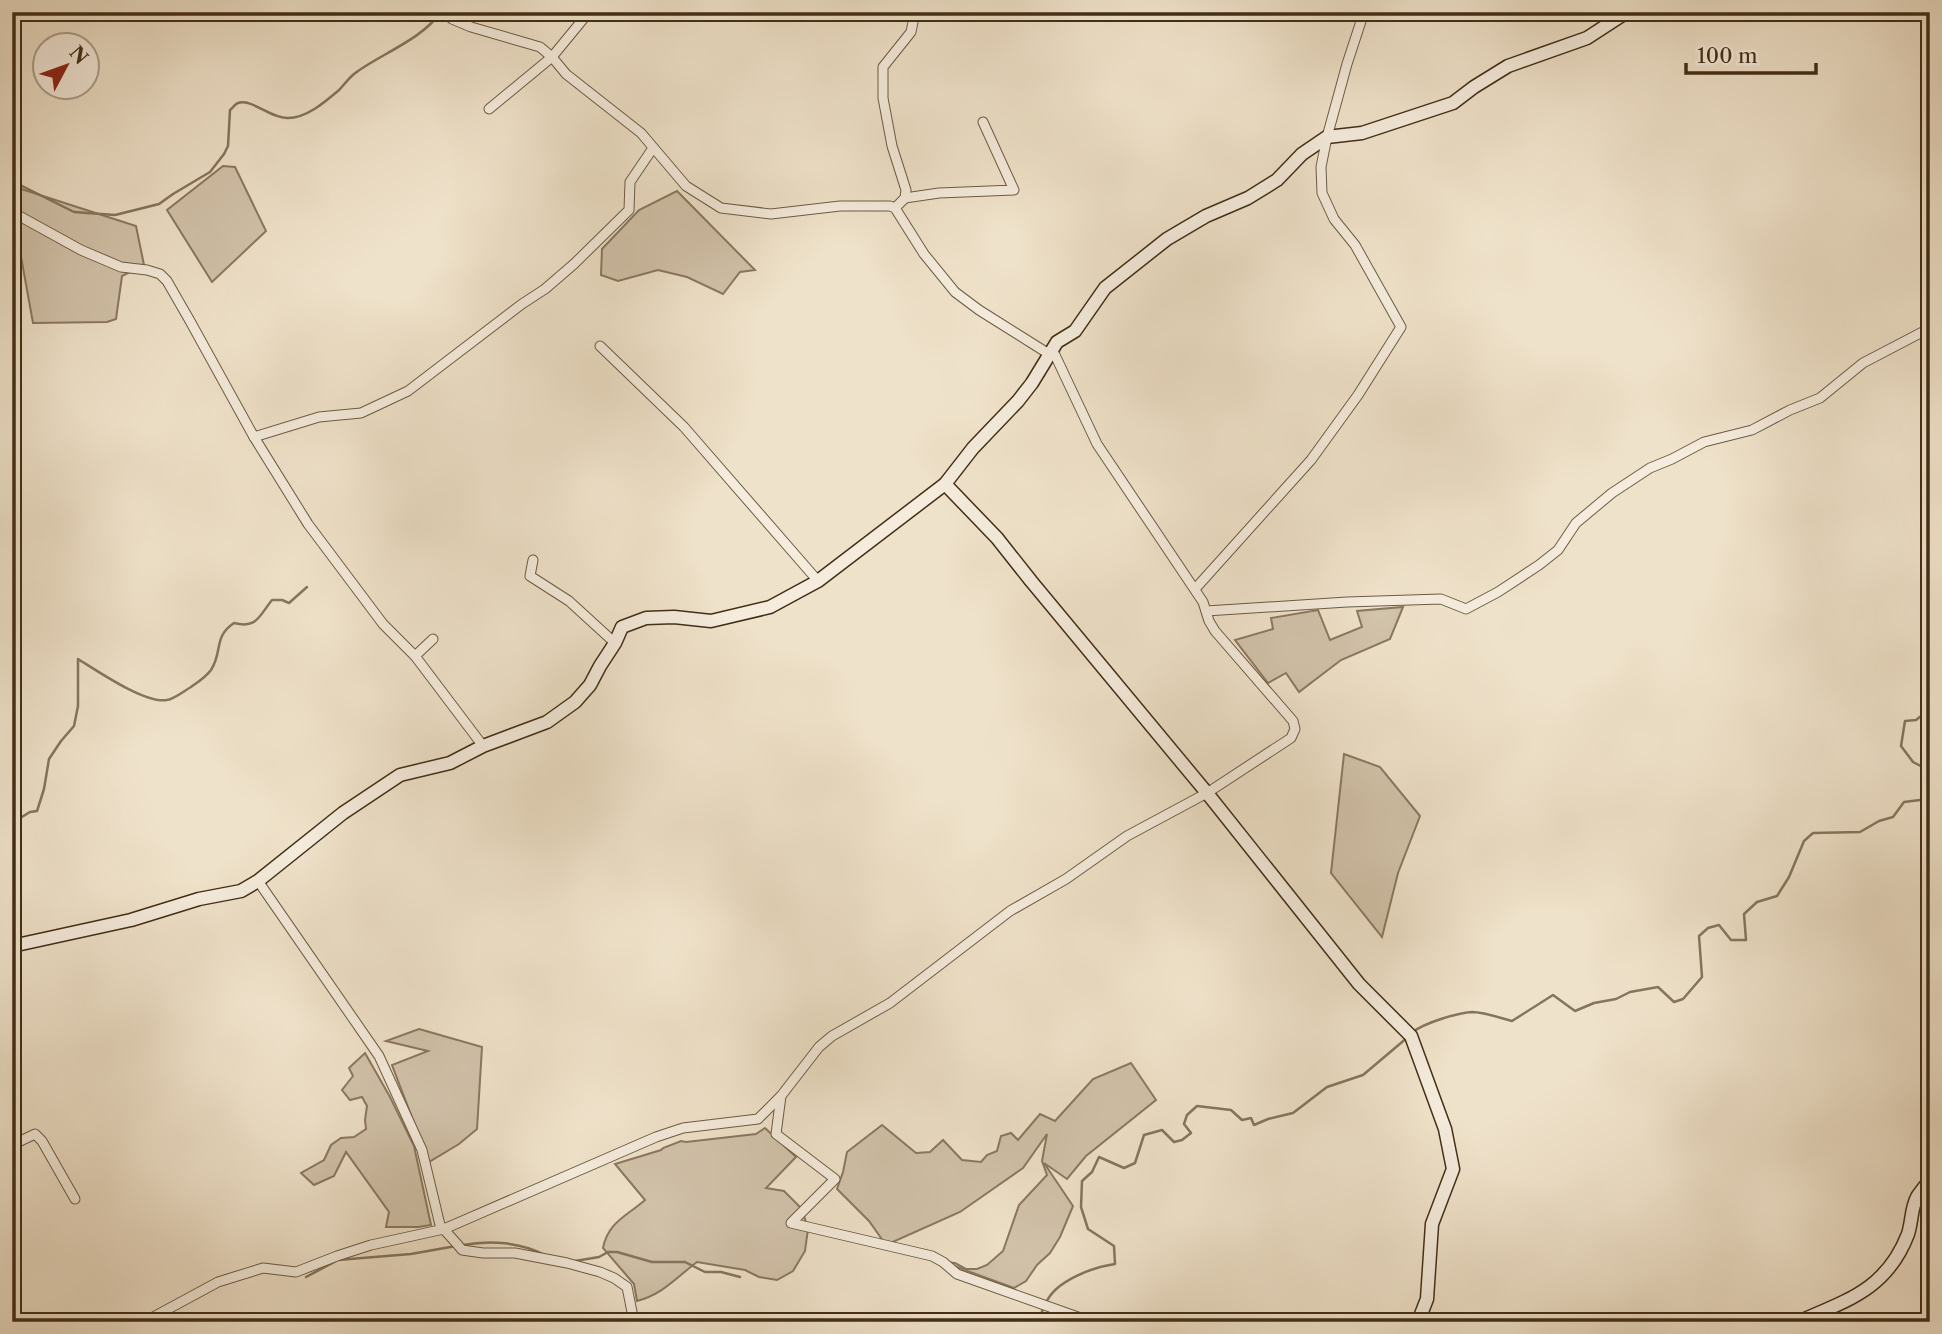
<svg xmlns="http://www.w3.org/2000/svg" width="1942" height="1334" font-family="'Libre Caslon Text',serif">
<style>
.green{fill:#d2c3ab;stroke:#8a7860;stroke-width:2}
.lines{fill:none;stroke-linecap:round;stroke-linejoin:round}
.stream{stroke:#86755d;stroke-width:2.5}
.street-casing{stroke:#6d5b43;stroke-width:11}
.secondary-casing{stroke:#422e16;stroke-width:15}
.street{stroke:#f5ecdd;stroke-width:9}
.secondary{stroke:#f5ecdd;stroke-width:12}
</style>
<rect width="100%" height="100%" fill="#efe2ca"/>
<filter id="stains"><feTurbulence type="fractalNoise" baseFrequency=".00286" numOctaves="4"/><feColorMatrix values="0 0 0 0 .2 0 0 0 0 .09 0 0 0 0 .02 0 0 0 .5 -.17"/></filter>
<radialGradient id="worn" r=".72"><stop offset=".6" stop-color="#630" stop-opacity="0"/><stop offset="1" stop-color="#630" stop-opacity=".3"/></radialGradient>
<g class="green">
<path d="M223,166L235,167L266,231L212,282L167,210Z"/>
<path d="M12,186L136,226L144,265L122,276L116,319L107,322L33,323L12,207Z"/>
<path d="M677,191L755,270L740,272L723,294L687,277L658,270L618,281L601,275L602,249L639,210Z"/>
<path d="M1403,607L1390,639L1341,660L1299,692L1286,673L1268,683L1235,640L1273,629L1271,618L1318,610L1330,640L1362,627L1357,611Z"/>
<path d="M1344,754L1380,767L1420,816L1398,873L1382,937L1331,873Z"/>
<path d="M419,1029L482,1047L477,1129L459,1144L429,1162L392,1065L428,1051L386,1041Z"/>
<path d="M365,1053L390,1097L414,1146L431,1225L418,1227H386L389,1212L346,1152L334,1176L314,1185L301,1173L324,1160L331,1145L341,1138L354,1137L366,1129L365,1120L367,1106L362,1097L350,1100L342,1090L353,1076L349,1068Z"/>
<path d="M1131,1063L1156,1100L1086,1156L1067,1179L1044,1163L1073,1206L1060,1237L1050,1253L1037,1265L1026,1281L1014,1288L943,1262L955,1263L966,1269H977L987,1265L1003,1251L1019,1205L1047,1175L1042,1161L1047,1134L1023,1168L960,1212L886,1245L869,1221L837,1189L843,1172L847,1152L882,1125L916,1153L930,1152L943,1140L962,1160L981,1162L987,1155L997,1151L1001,1136L1011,1133L1018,1140L1040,1114L1055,1121L1093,1079Z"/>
<path d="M765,1128L796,1157L766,1188L784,1191L802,1209L808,1229L805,1251L793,1271L777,1280L759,1277L745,1270L697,1262C677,1277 662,1295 637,1301L634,1284L603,1248C608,1222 627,1216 645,1200L615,1164L661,1150L663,1148L681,1141L686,1142L756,1134Z"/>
</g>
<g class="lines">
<g class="stream">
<path d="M12,181L74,212L115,215L159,204L173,194L210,172L224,154L228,146L230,110C233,108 235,104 238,103C251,98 272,119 288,118C307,118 326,101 339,90C344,85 348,79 354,74C378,55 424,39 440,12"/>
<path d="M1930,709L1916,720L1905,721L1901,746L1913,762L1930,771"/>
<path d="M12,823L30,812L37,811L44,789L49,759L61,741L74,726L78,706V659C96,670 145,704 167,700C174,699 184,691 191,687C198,682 206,677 211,670C223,652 213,637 234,623C257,629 259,616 272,600H282L289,603L307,587"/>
<path d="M1413,1032C1424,1023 1457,1013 1472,1012C1485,1012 1500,1018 1512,1021L1553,995L1575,1011L1594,1003L1616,999L1630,992L1658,987L1674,1002L1683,999L1702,977L1699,936L1708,928L1719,925L1731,940H1746L1744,914L1757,902L1777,896L1789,877L1804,841L1813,833L1860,832L1879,821L1893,817L1904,802L1928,799L1930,797"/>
<path d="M463,1245C490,1240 520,1242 545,1255"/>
<path d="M575,1261L599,1257L608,1252H617L652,1262H685L705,1272H721L740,1277"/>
<path d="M306,1277L338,1260L411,1254L456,1246"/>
<path d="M1046,1303C1055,1281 1093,1267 1115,1264L1114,1246L1088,1229L1081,1207L1082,1181L1092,1172L1099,1157L1124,1168L1135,1163L1144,1135L1162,1130L1174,1142L1182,1140L1191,1133L1184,1124L1187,1115L1197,1106L1231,1110L1242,1120L1251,1118L1254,1125L1268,1119L1293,1113L1327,1087L1363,1075L1408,1037"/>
<path d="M1038,1322L1043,1309"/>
</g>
<defs>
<g id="street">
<path d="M489,109L552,57L589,12"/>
<path d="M905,198L939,193L1014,190L983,122"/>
<path d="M895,208L905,198L906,190L892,146L883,98V67L911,32L915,12"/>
<path d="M12,212L81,250L121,267L147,270L160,274L167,281L190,321L254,437"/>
<path d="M600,346L684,427L818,581"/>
<path d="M533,560L530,576L569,601L615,643"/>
<path d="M1195,589L1311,460L1358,395L1401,327L1355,245L1334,219L1322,193L1321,167L1327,137L1347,64L1364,12"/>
<path d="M1206,611L1347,602L1441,599L1466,609L1498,592L1539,565L1558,550L1576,523L1612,493L1650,468L1672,459L1704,442L1752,430L1790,410L1820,398L1863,363L1930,328"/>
<path d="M415,656L433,639"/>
<path d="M483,746L415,656L383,624L308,524L254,437L319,417L361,413L408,391L522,304L545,289L574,264L629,210L630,182L653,148"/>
<path d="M258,881L379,1056L422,1150L440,1225L458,1245L462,1250L483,1253H515L567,1263L600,1272L614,1278L627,1287L634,1322"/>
<path d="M781,1096L776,1134L835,1179L791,1223L932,1256L943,1262L957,1274L1092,1322"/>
<path d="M12,1145L35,1134L42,1141L75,1199"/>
<path d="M144,1322L218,1282L263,1268L296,1272L337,1256L371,1245L444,1229L656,1137L683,1128L758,1119L781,1096L819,1047L832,1036L890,1003L1010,911L1066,879L1127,836L1207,793L1291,738L1295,729L1293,721L1215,631L1209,621L1203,602L1097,444L1055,355L1049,354L979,310L955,292L924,254L895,208L890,206H840L771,214L721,208L686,186L641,133L566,74L552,57L540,47L471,27L452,19L443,12"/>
</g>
<g id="secondary">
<path d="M945,484L997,538L1031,581L1207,793L1359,984L1411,1036L1445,1129L1453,1169L1432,1224L1427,1299L1418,1322"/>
<path d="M12,946L131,920L199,899L241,891L258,881L343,813L400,775L450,763L483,746L547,722L575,702L590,685L600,666L615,643L622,627L646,618L674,617L711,621L770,607L818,581L945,484L973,448L1018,401L1032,383L1057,342L1075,331L1105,288L1167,239L1206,216L1248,198L1277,180L1302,154L1327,137L1362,133L1453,103L1474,87L1508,66L1587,38L1627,12"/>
<path d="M1798,1322C1848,1300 1887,1289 1908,1234C1912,1222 1911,1208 1917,1197C1921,1191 1926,1185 1930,1180"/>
</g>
</defs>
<use href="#street" class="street-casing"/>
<use href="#secondary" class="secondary-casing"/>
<use href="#street" class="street"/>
<use href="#secondary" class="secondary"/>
</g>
<rect width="1942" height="1334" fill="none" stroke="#efe2ca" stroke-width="42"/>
<rect x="14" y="14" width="1914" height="1306" fill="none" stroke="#422e16" stroke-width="3.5"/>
<rect x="21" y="21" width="1900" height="1292" fill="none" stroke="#422e16" stroke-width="2"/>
<g transform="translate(66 66) rotate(49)"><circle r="33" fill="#f5ecdd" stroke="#ada08d" stroke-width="2"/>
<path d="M0-5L12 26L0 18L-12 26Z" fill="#8f2418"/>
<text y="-10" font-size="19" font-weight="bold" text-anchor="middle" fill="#422e16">N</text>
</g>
<path d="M1686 63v10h130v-10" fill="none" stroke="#422e16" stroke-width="3.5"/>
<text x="1697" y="63" font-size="21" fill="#422e16" stroke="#f5ecdd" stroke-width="5" paint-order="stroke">100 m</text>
<rect width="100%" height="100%" filter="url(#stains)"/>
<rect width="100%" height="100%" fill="url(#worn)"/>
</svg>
